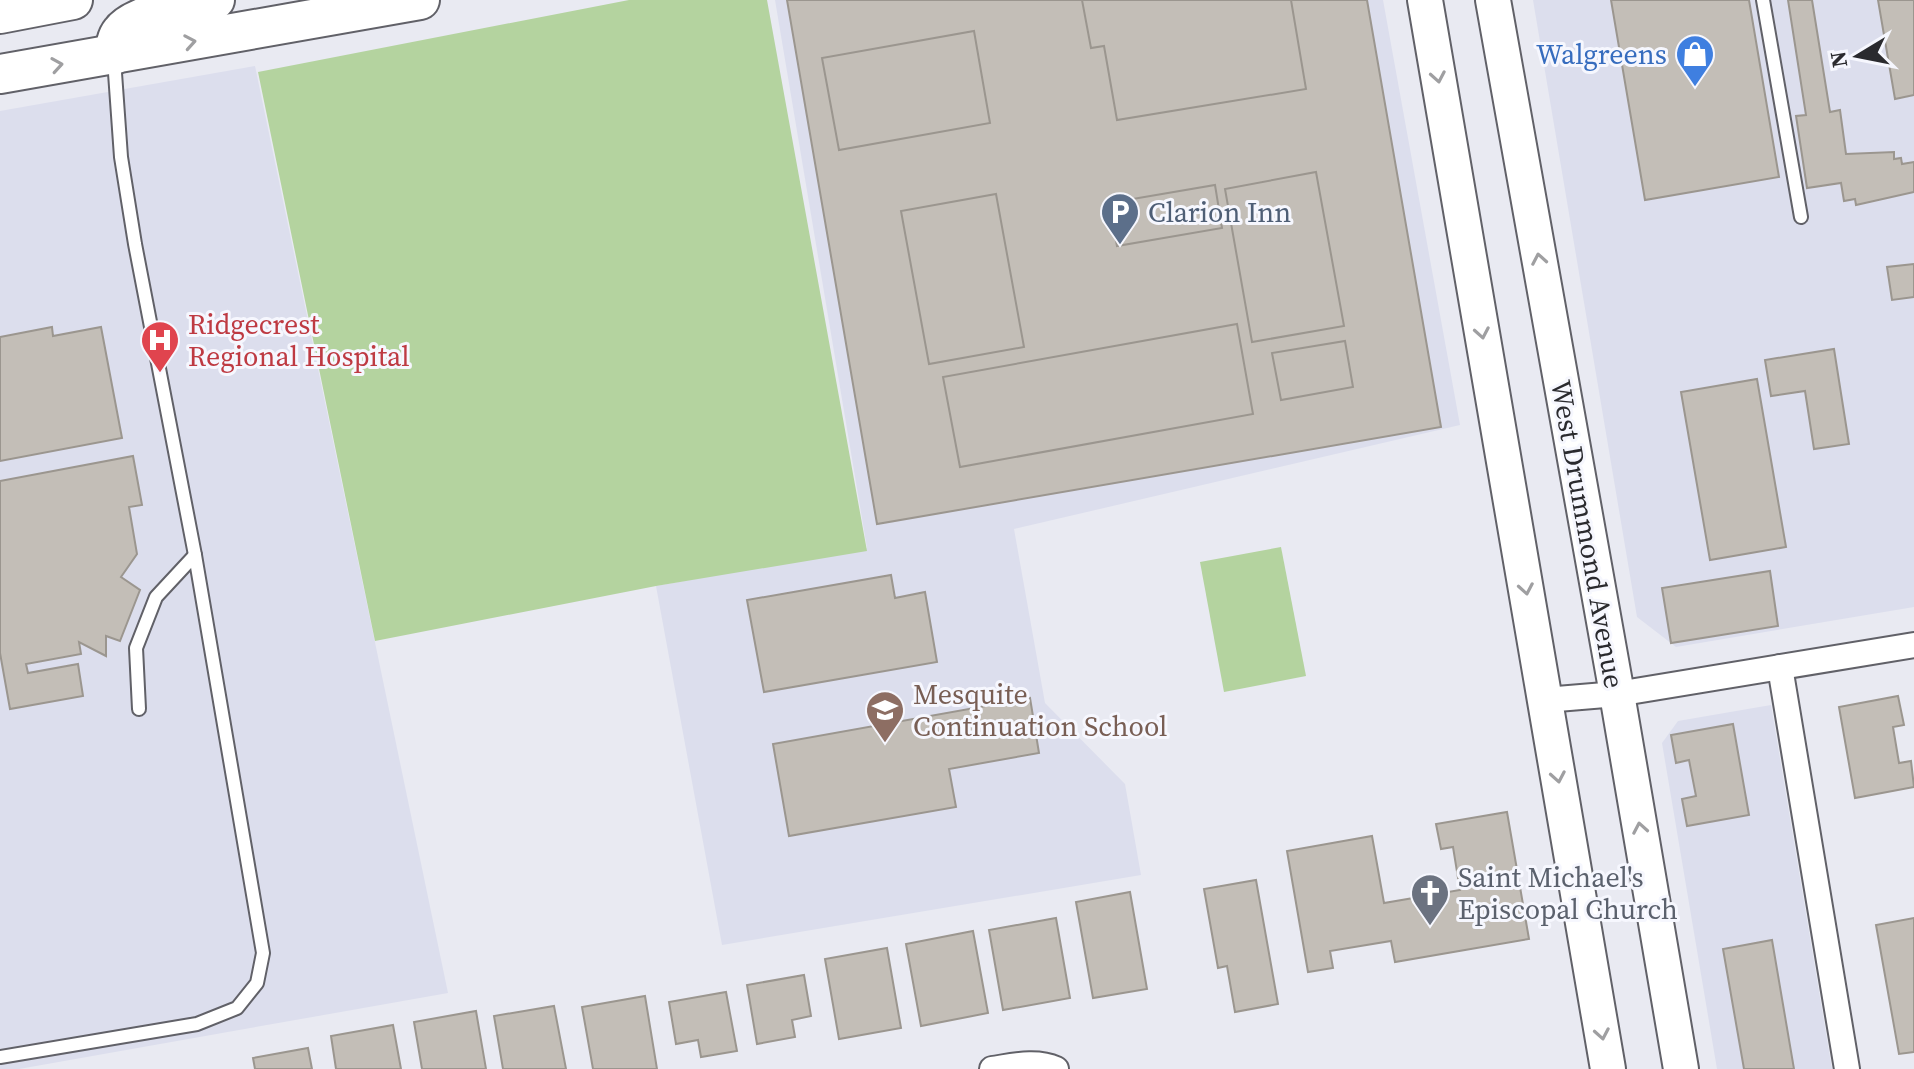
<svg xmlns="http://www.w3.org/2000/svg" width="1914" height="1069" font-family="'Source Serif 4',serif">
<style>
.built{fill:#dcdeed}
.green{fill:#b4d39f}
.building{fill:#c3beb7;stroke:#9b968f;stroke-width:2}
.lines{fill:none;stroke-linecap:round;stroke-linejoin:round}
.lane-casing{stroke:#616168;stroke-width:16}
.street-casing{stroke:#616168;stroke-width:28}
.secondary-casing{stroke:#616168;stroke-width:38}
.primary-casing{stroke:#616168;stroke-width:42}
.lane{stroke:#fff;stroke-width:12}
.street{stroke:#fff;stroke-width:24}
.secondary{stroke:#fff;stroke-width:34}
.primary{stroke:#fff;stroke-width:38}
.oneway{stroke:#9f9fa1}
.labels{text-anchor:middle;stroke-width:6;stroke-linejoin:round;paint-order:stroke}
.shop-label{font-size:28px;fill:#366cbe;stroke:#f6f7fe;text-anchor:end}
.service-label{font-size:28px;fill:#4e5e75;stroke:#f6f7fe;text-anchor:start}
.health-label{font-size:28px;fill:#be3a42;stroke:#f6f7fe;text-anchor:start}
.street-label{font-size:28px;fill:#2a2a2e;stroke:#f6f7fe}
.education-label{font-size:28px;fill:#785e54;stroke:#f6f7fe;text-anchor:start}
.worship-label{font-size:28px;fill:#5b616d;stroke:#f6f7fe;text-anchor:start}
</style>
<rect width="100%" height="100%" fill="#e9eaf2"/>
<g class="built">
<path d="M775,0H1383L1460,425L1014,529L1045,703L1125,784L1141,875L722,945L656,586L867,548Z"/>
<path d="M1533,0H1914V607L1676,647L1637,617Z"/>
<path d="M255,66L448,993L19,1069H0V111Z"/>
<path d="M1771,705L1832,1069H1717L1662,743L1678,721Z"/>
</g>
<g class="green">
<path d="M629,0H767L867,551L656,586L375,641L258,72Z"/>
<path d="M1281,547L1306,676L1224,692L1200,562Z"/>
</g>
<g class="building">
<path d="M787,0H1367L1441,427L877,524Z"/>
<path d="M1082,0H1291L1306,89L1117,120L1104,46L1091,48Z"/>
<path d="M1611,0H1749L1779,177L1645,200Z"/>
<path d="M1788,0H1812L1830,112L1840,110L1846,154L1894,152V159L1901,158L1902,164L1914,162V192L1856,205L1855,199L1844,201L1841,183L1807,188L1796,116L1806,115Z"/>
<path d="M1878,0H1914V95L1895,99Z"/>
<path d="M974,31L990,123L839,150L822,58Z"/>
<path d="M1316,172L1344,326L1252,342L1225,189Z"/>
<path d="M1215,185L1222,228L1117,246L1109,203Z"/>
<path d="M996,194L1024,347L929,364L901,211Z"/>
<path d="M1914,264V297L1892,300L1887,267Z"/>
<path d="M1237,324L1253,414L960,467L943,377Z"/>
<path d="M52,327L53,336L101,327L122,438L0,461V337Z"/>
<path d="M1345,341L1353,387L1281,400L1272,353Z"/>
<path d="M1834,349L1849,444L1814,449L1805,391L1771,396L1765,360Z"/>
<path d="M1757,379L1786,547L1710,560L1681,392Z"/>
<path d="M133,456L142,505L129,507L137,554L121,577L140,590L120,641L106,636V656L79,642L81,654L26,664L28,673L78,664L83,696L10,709L0,653V481Z"/>
<path d="M1770,571L1778,626L1671,643L1662,588Z"/>
<path d="M891,575L895,598L925,592L937,662L764,692L747,600Z"/>
<path d="M1898,696L1904,725L1893,727L1899,763L1911,761L1914,787L1855,798L1839,707Z"/>
<path d="M1030,698L1039,753L949,769L956,807L789,836L773,744Z"/>
<path d="M1733,724L1749,815L1687,826L1682,799L1696,796L1689,760L1676,763L1671,735Z"/>
<path d="M1507,812L1529,939L1395,962L1391,941L1330,951L1333,968L1308,972L1287,851L1372,836L1384,903L1460,890L1453,847L1441,849L1436,824Z"/>
<path d="M1256,880L1278,1004L1235,1012L1227,966L1218,968L1204,889Z"/>
<path d="M1130,892L1147,989L1093,998L1076,902Z"/>
<path d="M1056,918L1070,998L1003,1010L989,930Z"/>
<path d="M1914,918V1052L1899,1054L1876,925Z"/>
<path d="M973,931L988,1013L921,1026L906,944Z"/>
<path d="M1772,940L1794,1069H1744L1723,949Z"/>
<path d="M887,948L901,1028L839,1039L825,959Z"/>
<path d="M804,975L811,1016L792,1020L795,1037L757,1044L747,985Z"/>
<path d="M726,992L737,1051L701,1057L698,1040L676,1044L669,1002Z"/>
<path d="M645,996L657,1069H593L582,1007Z"/>
<path d="M554,1006L566,1069H503L494,1016Z"/>
<path d="M476,1011L486,1069H422L414,1022Z"/>
<path d="M393,1025L401,1069H336L331,1036Z"/>
<path d="M308,1048L312,1069H255L253,1058Z"/>
</g>
<g class="lines">
<defs>
<g id="lane">
<path d="M1763,0L1801,217"/>
<path d="M139,709L136,648L156,597L195,555"/>
<path d="M0,1057L197,1024L237,1008L257,983L263,953L195,555L135,244L121,157L114,59"/>
</g>
<g id="street">
<path d="M1780,667L1847,1069"/>
<path d="M1545,700L1617,694L1914,645"/>
<path d="M992,1069C1013,1066 1036,1060 1056,1069"/>
</g>
<g id="secondary">
<path d="M1425,0L1608,1069"/>
<path d="M1493,0L1617,694L1681,1069"/>
</g>
<g id="primary">
<path d="M0,14L73,0"/>
<path d="M114,55C115,47 116,38 121,32C134,13 193,4 215,0"/>
<path d="M0,74L420,0"/>
</g>
</defs>
<use href="#lane" class="lane-casing"/>
<use href="#street" class="street-casing"/>
<use href="#secondary" class="secondary-casing"/>
<use href="#primary" class="primary-casing"/>
<use href="#lane" class="lane"/>
<use href="#street" class="street"/>
<use href="#secondary" class="secondary"/>
<use href="#primary" class="primary"/>
</g>
<defs><path id="oneway-chevron" d="M-2-3.5L2.5 0L-2 3.5" fill="none" stroke-width="1.6" stroke-linecap="round" stroke-linejoin="round" transform="scale(2)"/></defs>
<g class="oneway">
<use href="#oneway-chevron" transform="translate(190 42) rotate(-10)"/>
<use href="#oneway-chevron" transform="translate(57 65) rotate(-9)"/>
<use href="#oneway-chevron" transform="translate(1438 77) rotate(80)"/>
<use href="#oneway-chevron" transform="translate(1539 259) rotate(-100)"/>
<use href="#oneway-chevron" transform="translate(1482 333) rotate(80)"/>
<use href="#oneway-chevron" transform="translate(1526 589) rotate(80)"/>
<use href="#oneway-chevron" transform="translate(1558 777) rotate(80)"/>
<use href="#oneway-chevron" transform="translate(1640 828) rotate(-100)"/>
<use href="#oneway-chevron" transform="translate(1602 1034) rotate(80)"/>
</g>
<defs>
<symbol id="shop-pin" viewBox="-11 -11 22 30"><path d="M0 17L-7.5 6A9.5 9.5 0 1 1 7.5 6Z" fill="#3f7fe0" stroke="#f6f7fe"/><path d="M-5-2.5h2.3a2.7 3.5 0 0 1 5.4 0H5L5.5 6h-11ZM-1.5-2.5h3a1.5 2.3 0 0 0-3 0Z" fill="#fff"/></symbol>
<symbol id="parking-pin" viewBox="-11 -11 22 30"><path d="M0 17L-7.5 6A9.5 9.5 0 1 1 7.5 6Z" fill="#5c6f8a" stroke="#f6f7fe"/><path d="M-3.5-5.5H1a3.5 3.5 0 0 1 0 7H-1V5.5H-3.5ZM-1-3.4V-.6H.8a1.4 1.4 0 0 0 0-2.8Z" fill="#fff"/></symbol>
<symbol id="hospital-pin" viewBox="-11 -11 22 30"><path d="M0 17L-7.5 6A9.5 9.5 0 1 1 7.5 6Z" fill="#e0444e" stroke="#f6f7fe"/><path d="M-5-5h3v3.5h4V-5h3V5h-3V1.5h-4V5h-3Z" fill="#fff"/></symbol>
<symbol id="school-pin" viewBox="-11 -11 22 30"><path d="M0 17L-7.5 6A9.5 9.5 0 1 1 7.5 6Z" fill="#8d6e63" stroke="#f6f7fe"/><path d="M0-5L7-2L0 1L-7-2ZM-4 1L0 2.5L4 1V4Q0 6-4 4Z" fill="#fff"/></symbol>
<symbol id="church-pin" viewBox="-11 -11 22 30"><path d="M0 17L-7.5 6A9.5 9.5 0 1 1 7.5 6Z" fill="#6b7280" stroke="#f6f7fe"/><path d="M-1.2-6h2.4v3.5h3.3v2.4h-3.3V6h-2.4V-.1h-3.3v-2.4h3.3Z" fill="#fff"/></symbol>
</defs>
<g fill-rule="evenodd">
<use href="#shop-pin" x="1673" y="32" width="44" height="60"/>
<use href="#parking-pin" x="1098" y="190" width="44" height="60"/>
<use href="#hospital-pin" x="138" y="318" width="44" height="60"/>
<use href="#school-pin" x="863" y="688" width="44" height="60"/>
<use href="#church-pin" x="1408" y="871" width="44" height="60"/>
</g>
<g class="labels">
<g class="shop-label">
<text x="1667" y="64">Walgreens</text>
</g>
<g class="service-label">
<text x="1148" y="222">Clarion Inn</text>
</g>
<g class="health-label">
<text x="188" y="334">Ridgecrest<tspan x="188" dy="32">Regional Hospital</tspan></text>
</g>
<g class="street-label">
<text transform="translate(1588 534) rotate(80)" y="10">West Drummond Avenue</text>
</g>
<g class="education-label">
<text x="913" y="704">Mesquite<tspan x="913" dy="32">Continuation School</tspan></text>
</g>
<g class="worship-label">
<text x="1458" y="887">Saint Michael's<tspan x="1458" dy="32">Episcopal Church</tspan></text>
</g>
</g>
<g transform="translate(1858 56) rotate(260)" stroke="#f6f7fe" stroke-width="6" paint-order="stroke">
<path d="M0-6L14 30L0 20L-14 30Z" fill="#2a2a2e"/>
<text y="-12" font-size="22" font-weight="bold" text-anchor="middle" fill="#2a2a2e">N</text>
</g>
</svg>
